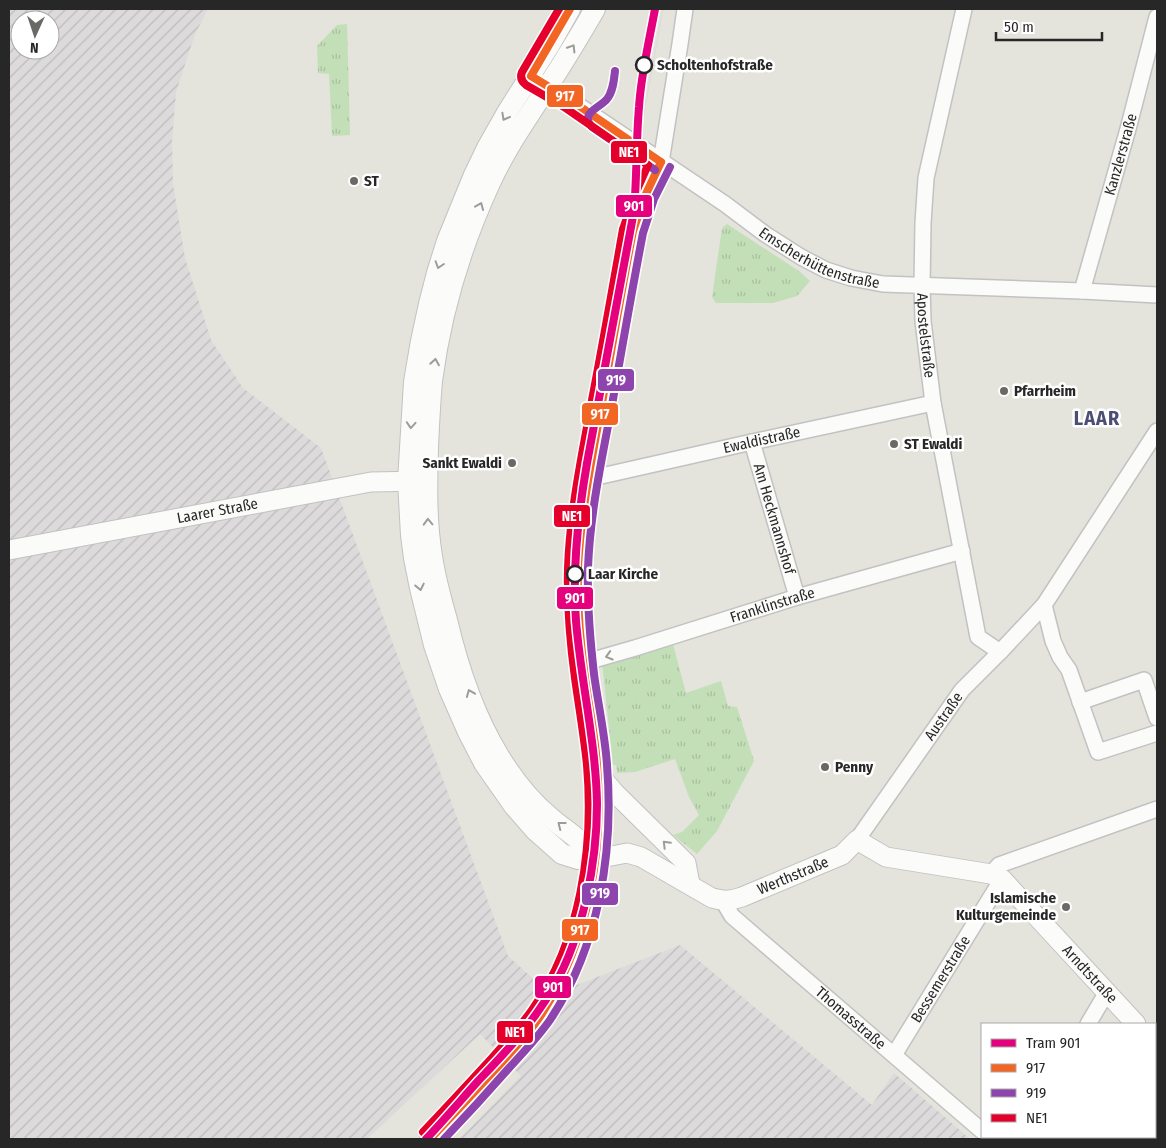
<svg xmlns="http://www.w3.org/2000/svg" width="1166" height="1148" font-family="'Fira Sans Condensed',sans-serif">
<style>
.industrial{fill:url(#industrial-furrows);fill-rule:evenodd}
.grass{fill:url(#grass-tufts)}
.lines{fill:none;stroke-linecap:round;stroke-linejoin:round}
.minor-casing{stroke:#c2c2c2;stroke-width:18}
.tertiary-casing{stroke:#c2c2c2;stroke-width:21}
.secondary-casing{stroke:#c2c2c2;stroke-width:22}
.minor{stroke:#fbfbfa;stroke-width:15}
.tertiary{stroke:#fbfbfa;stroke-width:19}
.secondary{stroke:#fbfbfa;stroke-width:20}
.tram{stroke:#dcdbdd;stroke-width:1}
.bus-1-casing{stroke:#fff;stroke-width:11}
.bus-2-casing{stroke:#fff;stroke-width:11}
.bus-3-casing{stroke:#fff;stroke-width:11}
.bus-1{stroke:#f26522;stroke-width:8}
.bus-2{stroke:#8e44ad;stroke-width:8}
.bus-3{stroke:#e4002b;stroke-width:8}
.tram-1-casing{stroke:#fff;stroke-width:11}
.tram-1{stroke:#e5007d;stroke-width:8}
.oneway{stroke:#9c9c9b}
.stop-dot{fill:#fff;stroke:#272727;stroke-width:2.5}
.poi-dot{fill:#696966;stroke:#fff;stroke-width:2}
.labels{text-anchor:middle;stroke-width:5;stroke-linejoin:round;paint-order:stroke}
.stop-label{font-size:15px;font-weight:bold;fill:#272727;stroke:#fff;text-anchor:start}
.street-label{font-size:15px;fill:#272727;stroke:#fff}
.poi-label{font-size:15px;font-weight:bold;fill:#272727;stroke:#fff;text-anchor:start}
.district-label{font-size:20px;font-weight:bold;letter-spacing:1px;fill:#4c4e73;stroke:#fff}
.line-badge{stroke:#fff;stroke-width:2}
.badge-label{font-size:14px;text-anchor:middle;font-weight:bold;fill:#fff}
</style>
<defs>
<pattern id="industrial-furrows" width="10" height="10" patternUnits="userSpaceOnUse" patternTransform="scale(1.25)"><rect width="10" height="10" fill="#dcdadb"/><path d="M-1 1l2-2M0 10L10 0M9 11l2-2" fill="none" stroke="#bdbbbc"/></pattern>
<pattern id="grass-tufts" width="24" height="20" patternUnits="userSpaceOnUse" patternTransform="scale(1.25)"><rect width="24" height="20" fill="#c3dfb8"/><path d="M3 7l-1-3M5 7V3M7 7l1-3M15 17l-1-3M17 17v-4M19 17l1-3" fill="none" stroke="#a8bf9e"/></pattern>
</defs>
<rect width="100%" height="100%" fill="#e4e3dc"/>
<path class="industrial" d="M9,9H208L195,34L176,92L172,141L173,184L185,258L211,340L243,388L321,448L508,956L551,995L680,945L872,1105L894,1073L970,1139H459L521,1076L480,1034L367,1139H9ZM20,20H50V50H20Z"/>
<g class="grass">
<path d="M347,24L350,135L332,136L329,74L318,73L317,46L337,25Z"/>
<path d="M727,224L799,271L810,281L797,296L773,303H716L712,297L722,228Z"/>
<path d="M673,644L686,693L721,681L728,706L737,707L754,761L717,831L697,854L673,835L682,832L699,815L689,797L675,759L635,772L617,773L616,765H613L602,662L622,660Z"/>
</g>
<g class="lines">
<defs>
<g id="minor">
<path id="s1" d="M964,9L926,178L923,223L922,286L923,321L933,403L978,637L1000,652"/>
<path id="s2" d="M540,82L569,99L725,204L765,234L801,257L826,270L851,278L883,284L1082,291L1157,295"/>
<path id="s3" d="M1082,291L1128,129L1157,17"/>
<path id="s4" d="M752,442L797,597"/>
<path id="s5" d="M588,479L752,442L933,403"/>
<path d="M1044,605L1053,641L1060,657L1069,670L1098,752L1157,733"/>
<path id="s6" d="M583,663L635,648L797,597L962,551"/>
<path d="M1080,702L1144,680L1157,718"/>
<path id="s7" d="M857,840L962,690L1000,652L1044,605L1157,431"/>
<path d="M596,859C599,827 600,795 597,764C591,705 578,647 578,587C578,532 588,479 598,425C609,361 621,296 633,231L644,198L650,184L661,162L680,44L685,9"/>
<path d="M991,874L999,865L1157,809"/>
<path id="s8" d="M723,901L732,916L982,1131"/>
<path d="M1088,1024L1107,992"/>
<path id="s9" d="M894,1055L1002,879"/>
<path d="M1019,1139L1021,1137"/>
</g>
<g id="tertiary">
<path id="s10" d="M9,550L371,482L424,481"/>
<path d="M597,772L615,793L686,863L690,884"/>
<path id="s11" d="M596,859L627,853L641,857L712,898C723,901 731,901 742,897L842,855L857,840L886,857L991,874L1002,879L1136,1024"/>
<path d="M1155,1044L1157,1047"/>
</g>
<g id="secondary">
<path d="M570,9L549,46L508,111L487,148L474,175L447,241L437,273L429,304L421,341L414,382L408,481L411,535L414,558L420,588L434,645L449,689L468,732L484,763L514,806L535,830L562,854L578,859H596"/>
<path d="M595,9C580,35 565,60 548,86C528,117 506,148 490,183C461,246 441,312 432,381C430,403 429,426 428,447C427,483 426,520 432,556C435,577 441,599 447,620C458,667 474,715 499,756C513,779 530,801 551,818C566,831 584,841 596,859"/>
<path d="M430,1139C453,1116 475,1091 497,1067C513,1049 530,1032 543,1012C572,965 588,913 596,859"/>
</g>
</defs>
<use href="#minor" class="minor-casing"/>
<use href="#tertiary" class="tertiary-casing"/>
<use href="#secondary" class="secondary-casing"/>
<use href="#minor" class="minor"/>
<use href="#tertiary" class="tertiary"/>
<use href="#secondary" class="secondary"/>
<path class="tram" d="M638,146L663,9"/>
<defs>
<g id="bus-1">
<path d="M570,9L531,76L569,99L661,162"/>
<path d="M430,1139C455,1113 479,1087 503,1061C517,1045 532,1030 543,1012C589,939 604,850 597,765C595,736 589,707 585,678C580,641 577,604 578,567C581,512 592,457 602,403C612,346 622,288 633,231L645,196L661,162"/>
</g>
<g id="bus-2">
<path d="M615,71C614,80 613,92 607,99C600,108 579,113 592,127L655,170"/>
<path d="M444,1139C466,1116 488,1092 509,1068C523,1053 538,1037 550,1020C599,946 614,852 607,765C605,734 598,704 594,674C590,639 587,603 588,568C590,513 602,458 612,405C622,348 632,290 643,233L654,199L670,167"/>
</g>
<path id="bus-3" d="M423,1132C446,1108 469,1083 492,1058C506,1042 520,1027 532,1010C581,940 594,848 587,765C584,736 579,707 575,678C570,642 567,605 568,568C570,511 582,455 592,400C603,343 613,286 623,229L636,192L648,165L564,107L526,85C521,81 520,77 522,72L559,9"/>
</defs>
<use href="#bus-1" class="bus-1-casing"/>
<use href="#bus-2" class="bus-2-casing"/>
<use href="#bus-3" class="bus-3-casing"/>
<use href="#bus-1" class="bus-1"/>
<use href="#bus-2" class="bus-2"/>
<use href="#bus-3" class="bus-3"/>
<defs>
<path id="tram-1" d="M426,1139C444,1120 461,1100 479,1080C507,1051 534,1022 554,986C583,936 597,862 597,804C596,743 581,682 576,621C572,568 578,515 587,463L634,211C637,177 636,142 639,107C641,74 649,42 655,9"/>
</defs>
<use href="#tram-1" class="tram-1-casing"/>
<use href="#tram-1" class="tram-1"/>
</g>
<defs><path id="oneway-chevron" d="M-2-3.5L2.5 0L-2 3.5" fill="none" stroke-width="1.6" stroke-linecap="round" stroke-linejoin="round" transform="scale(1.25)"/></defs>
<g class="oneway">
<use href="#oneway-chevron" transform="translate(572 48) rotate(-58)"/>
<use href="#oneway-chevron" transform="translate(505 117) rotate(119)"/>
<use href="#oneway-chevron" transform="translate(480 206) rotate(-67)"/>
<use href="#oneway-chevron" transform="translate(439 265) rotate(108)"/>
<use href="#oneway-chevron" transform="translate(435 362) rotate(-81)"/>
<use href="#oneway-chevron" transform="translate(411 425) rotate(94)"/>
<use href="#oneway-chevron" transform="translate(428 522) rotate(-92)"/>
<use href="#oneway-chevron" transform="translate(420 587) rotate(78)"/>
<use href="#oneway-chevron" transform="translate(609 656) rotate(164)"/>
<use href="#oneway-chevron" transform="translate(470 693) rotate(-112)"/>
<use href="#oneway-chevron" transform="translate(561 825) rotate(-142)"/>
<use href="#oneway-chevron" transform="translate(666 844) rotate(-135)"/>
</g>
<g class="stop-dot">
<circle cx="644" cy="65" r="8"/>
<circle cx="575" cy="574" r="8"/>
</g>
<g class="poi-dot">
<circle cx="354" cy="181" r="5"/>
<circle cx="1004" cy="391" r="5"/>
<circle cx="894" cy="444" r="5"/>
<circle cx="512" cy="463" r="5"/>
<circle cx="825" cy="767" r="5"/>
<circle cx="1066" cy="907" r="5"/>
</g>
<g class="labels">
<g class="stop-label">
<text x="657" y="70">Scholtenhofstraße</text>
<text x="588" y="579">Laar Kirche</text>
</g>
<g class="street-label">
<text dy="5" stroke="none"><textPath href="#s3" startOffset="142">Kanzlerstraße</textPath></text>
<text dy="5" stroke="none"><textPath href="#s2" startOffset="332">Emscherhüttenstraße</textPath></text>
<text dy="5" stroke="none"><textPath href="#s1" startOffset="331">Apostelstraße</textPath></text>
<text dy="5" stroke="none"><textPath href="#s5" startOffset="178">Ewaldistraße</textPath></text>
<text dy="5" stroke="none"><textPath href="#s10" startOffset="212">Laarer Straße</textPath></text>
<text dy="5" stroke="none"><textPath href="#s4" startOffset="80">Am Heckmannshof</textPath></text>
<text dy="5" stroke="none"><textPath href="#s6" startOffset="198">Franklinstraße</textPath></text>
<text dy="5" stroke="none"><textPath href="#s7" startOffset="151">Austraße</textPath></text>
<text dy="5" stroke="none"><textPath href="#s11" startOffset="214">Werthstraße</textPath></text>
<text dy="5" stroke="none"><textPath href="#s11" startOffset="570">Arndtstraße</textPath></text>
<text dy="5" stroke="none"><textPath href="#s9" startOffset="89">Bessemerstraße</textPath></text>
<text dy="5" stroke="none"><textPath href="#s8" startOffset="174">Thomasstraße</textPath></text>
</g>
<g class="poi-label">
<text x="364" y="186">ST</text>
<text x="1014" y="396">Pfarrheim</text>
<text x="904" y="449">ST Ewaldi</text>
<text x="502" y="468" text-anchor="end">Sankt Ewaldi</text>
<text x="835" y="772">Penny</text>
<text x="1056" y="903" text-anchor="end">Islamische<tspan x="1056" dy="17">Kulturgemeinde</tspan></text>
</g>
<g class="district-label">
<text x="1097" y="425">LAAR</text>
</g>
</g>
<g class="line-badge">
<rect x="546" y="84" width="38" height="24" rx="5" fill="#f26522"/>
<rect x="610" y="140" width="38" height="24" rx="5" fill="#e4002b"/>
<rect x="615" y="194" width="38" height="24" rx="5" fill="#e5007d"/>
<rect x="597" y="368" width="38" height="24" rx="5" fill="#8e44ad"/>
<rect x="581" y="402" width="38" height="24" rx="5" fill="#f26522"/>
<rect x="553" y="504" width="38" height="24" rx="5" fill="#e4002b"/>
<rect x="556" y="586" width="38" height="24" rx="5" fill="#e5007d"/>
<rect x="581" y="882" width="38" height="24" rx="5" fill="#8e44ad"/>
<rect x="561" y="918" width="38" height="24" rx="5" fill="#f26522"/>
<rect x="534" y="975" width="38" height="24" rx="5" fill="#e5007d"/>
<rect x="496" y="1020" width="38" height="24" rx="5" fill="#e4002b"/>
</g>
<g class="badge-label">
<text x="565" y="101">917</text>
<text x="629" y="157">NE1</text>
<text x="634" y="211">901</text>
<text x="616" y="385">919</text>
<text x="600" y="419">917</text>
<text x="572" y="521">NE1</text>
<text x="575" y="603">901</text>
<text x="600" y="898">919</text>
<text x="580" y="935">917</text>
<text x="553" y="992">901</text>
<text x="515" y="1037">NE1</text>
</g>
<rect width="1166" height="1148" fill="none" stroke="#272727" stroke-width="20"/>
<rect x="981" y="1023" width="175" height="115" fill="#ffffff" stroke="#a9a9a9"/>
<rect x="991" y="1039" width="25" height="8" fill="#e5007d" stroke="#a9a9a9"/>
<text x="1026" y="1048" font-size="15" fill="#272727">Tram 901</text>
<rect x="991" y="1064" width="25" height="8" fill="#f26522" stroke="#a9a9a9"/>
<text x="1026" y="1073" font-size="15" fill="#272727">917</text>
<rect x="991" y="1089" width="25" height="8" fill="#8e44ad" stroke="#a9a9a9"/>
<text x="1026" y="1098" font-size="15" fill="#272727">919</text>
<rect x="991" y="1114" width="25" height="8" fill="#e4002b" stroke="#a9a9a9"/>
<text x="1026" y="1123" font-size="15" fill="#272727">NE1</text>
<g transform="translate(35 35) rotate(183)"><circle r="24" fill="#ffffff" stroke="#a9a9a9"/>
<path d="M0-4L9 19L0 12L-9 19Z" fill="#696966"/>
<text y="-8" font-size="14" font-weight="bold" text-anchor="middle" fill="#272727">N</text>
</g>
<path d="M996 32v8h106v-8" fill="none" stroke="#272727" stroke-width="2.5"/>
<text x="1004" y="32" font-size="15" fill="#272727" stroke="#ffffff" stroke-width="4" paint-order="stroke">50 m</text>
</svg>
